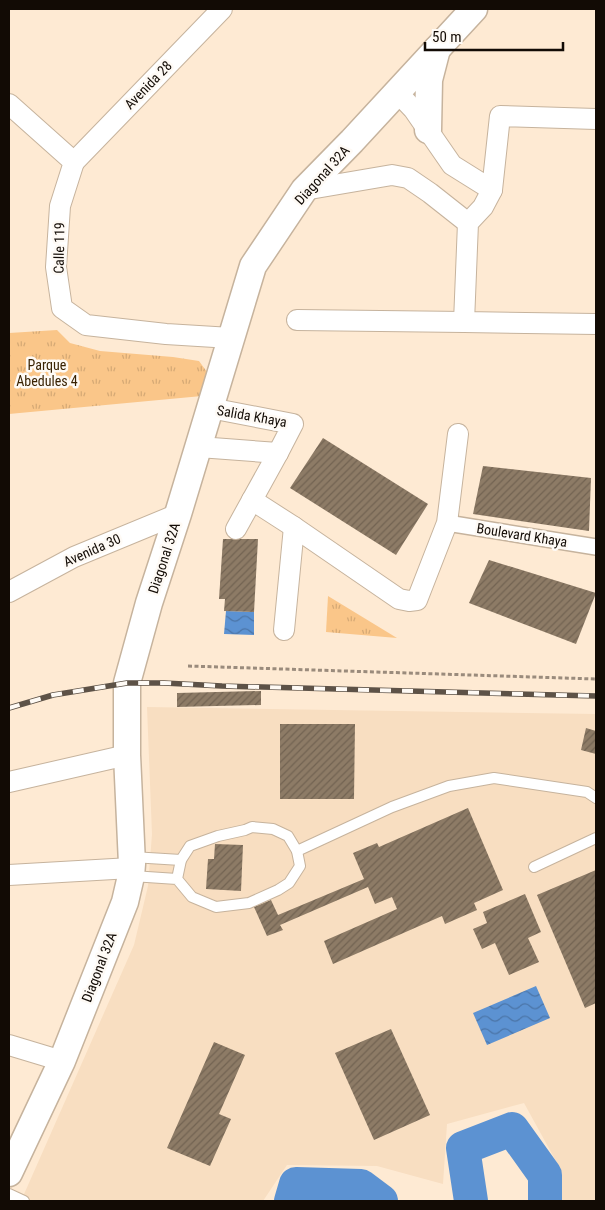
<svg xmlns="http://www.w3.org/2000/svg" width="605" height="1210" font-family="'Roboto Condensed',sans-serif">
<style>
.built{fill:#f8dec1}
.park{fill:url(#park-tufts)}
.water{fill:url(#water-waves)}
.lines{fill:none;stroke-linecap:round;stroke-linejoin:round}
.river{stroke:#5c92d2;stroke-width:34}
.building{fill:url(#building-hatch)}
.service-casing{stroke:#c6b39d;stroke-width:12}
.pedestrian-casing{stroke:#c6b39d;stroke-width:18}
.minor-casing{stroke:#c6b39d;stroke-width:22}
.tertiary-casing{stroke:#c6b39d;stroke-width:29}
.path{stroke:#9a8b7c;stroke-width:3;stroke-dasharray:4 2.5;stroke-linecap:butt}
.service{stroke:#fff;stroke-width:10}
.pedestrian{stroke:#fff;stroke-width:15}
.minor{stroke:#fff;stroke-width:20}
.tertiary{stroke:#fff;stroke-width:26}
.rail-casing{stroke:#5d5247;stroke-width:5.5}
.rail{stroke:#fefaf5;stroke-width:4;stroke-dasharray:11;stroke-linecap:butt}
.labels{text-anchor:middle;stroke-width:5;stroke-linejoin:round;paint-order:stroke}
.street-label{font-size:14px;fill:#120b05;stroke:#fefaf5}
.park-label{font-size:14px;fill:#3a2303;stroke:#fefaf5}
</style>
<defs>
<pattern id="park-tufts" width="24" height="20" patternUnits="userSpaceOnUse" patternTransform="scale(1.25)"><rect width="24" height="20" fill="#fac689"/><path d="M3 7l-1-3M5 7V3M7 7l1-3M15 17l-1-3M17 17v-4M19 17l1-3" fill="none" stroke="#d5a975"/></pattern>
<pattern id="water-waves" width="16" height="10" patternUnits="userSpaceOnUse" patternTransform="scale(1.25)"><rect width="16" height="10" fill="#5c92d2"/><path d="M0 5q4-4 8 0t8 0" fill="none" stroke="#4b75a8"/></pattern>
<pattern id="building-hatch" width="6" height="6" patternUnits="userSpaceOnUse" patternTransform="scale(1.25)"><rect width="6" height="6" fill="#8d7b66"/><path d="M-1 1l2-2M0 6l6-6M5 7l2-2" fill="none" stroke="#726352"/></pattern>
</defs>
<rect width="100%" height="100%" fill="#feead3"/>
<path class="built" d="M147,707L596,714V1201H561L557,1163L524,1103L447,1124L443,1184L377,1166L287,1165L263,1201H21L134,945L148,886L152,834Z"/>
<g class="park">
<path d="M57,330L70,343L100,351L173,357L199,361L207,372L202,396L9,414V333Z"/>
<path d="M328,596L397,638L326,632Z"/>
</g>
<g class="water">
<path d="M226,611L254,612V635L224,634Z"/>
<path d="M536,986L550,1018L487,1045L473,1013Z"/>
</g>
<g class="lines">
<g class="river">
<path d="M291,1201L296,1184L361,1186L381,1201"/>
<path d="M471,1201L463,1148L512,1129L545,1175V1201"/>
</g>
</g>
<g class="building">
<path d="M323,438L428,504L396,555L290,488Z"/>
<path d="M483,466L591,478L589,531L473,514Z"/>
<path d="M223,539H258L254,612L224,611L225,599H219Z"/>
<path d="M489,560L596,593L576,644L469,603Z"/>
<path d="M261,691V705L177,707V693Z"/>
<path d="M280,724H355L354,799H280Z"/>
<path d="M586,728L596,731V754L581,750Z"/>
<path d="M468,808L503,890L474,903L477,910L445,924L442,916L333,964L324,941L397,909L392,897L375,904L368,887L280,925L283,930L267,936L254,907L271,900L278,915L364,879L353,853L377,843L379,847Z"/>
<path d="M215,844L243,845L241,891L206,889L208,859H214Z"/>
<path d="M596,870V1003L585,1008L537,895Z"/>
<path d="M525,894L541,932L528,938L539,962L509,975L495,943L482,949L473,929L487,923L483,912Z"/>
<path d="M391,1029L430,1115L374,1140L335,1053Z"/>
<path d="M214,1042L245,1055L219,1114L231,1119L210,1166L167,1148Z"/>
</g>
<g class="lines">
<defs>
<g id="service">
<path d="M297,851L392,807L449,786L494,778L587,792L596,798"/>
<path d="M132,857L181,860"/>
<path d="M534,867L596,838"/>
<path d="M132,876L177,879L192,897L216,907L249,903L278,890L289,883L300,866L297,851L288,836L273,829L252,827L245,830L218,836L190,846L181,860L177,879"/>
<path d="M9,1194L24,1201"/>
</g>
<path id="pedestrian" d="M447,523L596,547"/>
<g id="minor">
<path d="M397,92L414,110L452,165L492,190"/>
<path d="M9,104L74,162L60,206L56,267L62,308L86,325L166,334L231,338"/>
<path d="M596,119L500,116L492,190L483,207L468,223L464,322L596,324"/>
<path d="M74,162L222,9"/>
<path d="M304,190L392,175L408,178L430,193L468,223"/>
<path d="M297,320L464,322"/>
<path d="M210,408L293,424L278,453L236,529"/>
<path d="M199,447L278,453"/>
<path d="M252,500L294,527L399,599L409,601L417,600L447,523L458,434"/>
<path d="M9,592L74,557L178,514"/>
<path d="M284,630L294,527"/>
<path d="M9,782L127,755"/>
<path d="M9,875L131,868"/>
<path d="M9,1045L62,1061"/>
</g>
<g id="tertiary">
<path d="M428,130L429,80L437,49"/>
<path d="M9,1173L62,1061L125,902L131,876L132,864L127,755V683L149,603L178,514L253,266L304,190L352,141L474,9"/>
</g>
</defs>
<use href="#service" class="service-casing"/>
<use href="#pedestrian" class="pedestrian-casing"/>
<use href="#minor" class="minor-casing"/>
<use href="#tertiary" class="tertiary-casing"/>
<path class="path" d="M188,666L596,679"/>
<use href="#service" class="service"/>
<use href="#pedestrian" class="pedestrian"/>
<use href="#minor" class="minor"/>
<use href="#tertiary" class="tertiary"/>
<defs>
<path id="rail" d="M9,708L53,695L127,683H164L222,686L596,696"/>
</defs>
<use href="#rail" class="rail-casing"/>
<use href="#rail" class="rail"/>
</g>
<g class="labels">
<g class="street-label">
<text transform="translate(148 85) rotate(-46)" y="5">Avenida 28</text>
<text transform="translate(322 175) rotate(-48)" y="5">Diagonal 32A</text>
<text transform="translate(59 248) rotate(-89)" y="5">Calle 119</text>
<text transform="translate(252 416) rotate(10)" y="5">Salida Khaya</text>
<text transform="translate(522 535) rotate(9)" y="5">Boulevard Khaya</text>
<text transform="translate(92 550) rotate(-24)" y="5">Avenida 30</text>
<text transform="translate(164 558) rotate(-72)" y="5">Diagonal 32A</text>
<text transform="translate(99 967) rotate(-69)" y="5">Diagonal 32A</text>
</g>
<g class="park-label">
<text x="47" y="370">Parque<tspan x="47" dy="16">Abedules 4</tspan></text>
</g>
</g>
<rect width="605" height="1210" fill="none" stroke="#120b05" stroke-width="20"/>
<path d="M425 42v8h138v-8" fill="none" stroke="#120b05" stroke-width="2.5"/>
<text x="432" y="42" font-size="15" fill="#120b05" stroke="#fefaf5" stroke-width="4" paint-order="stroke">50 m</text>
</svg>
